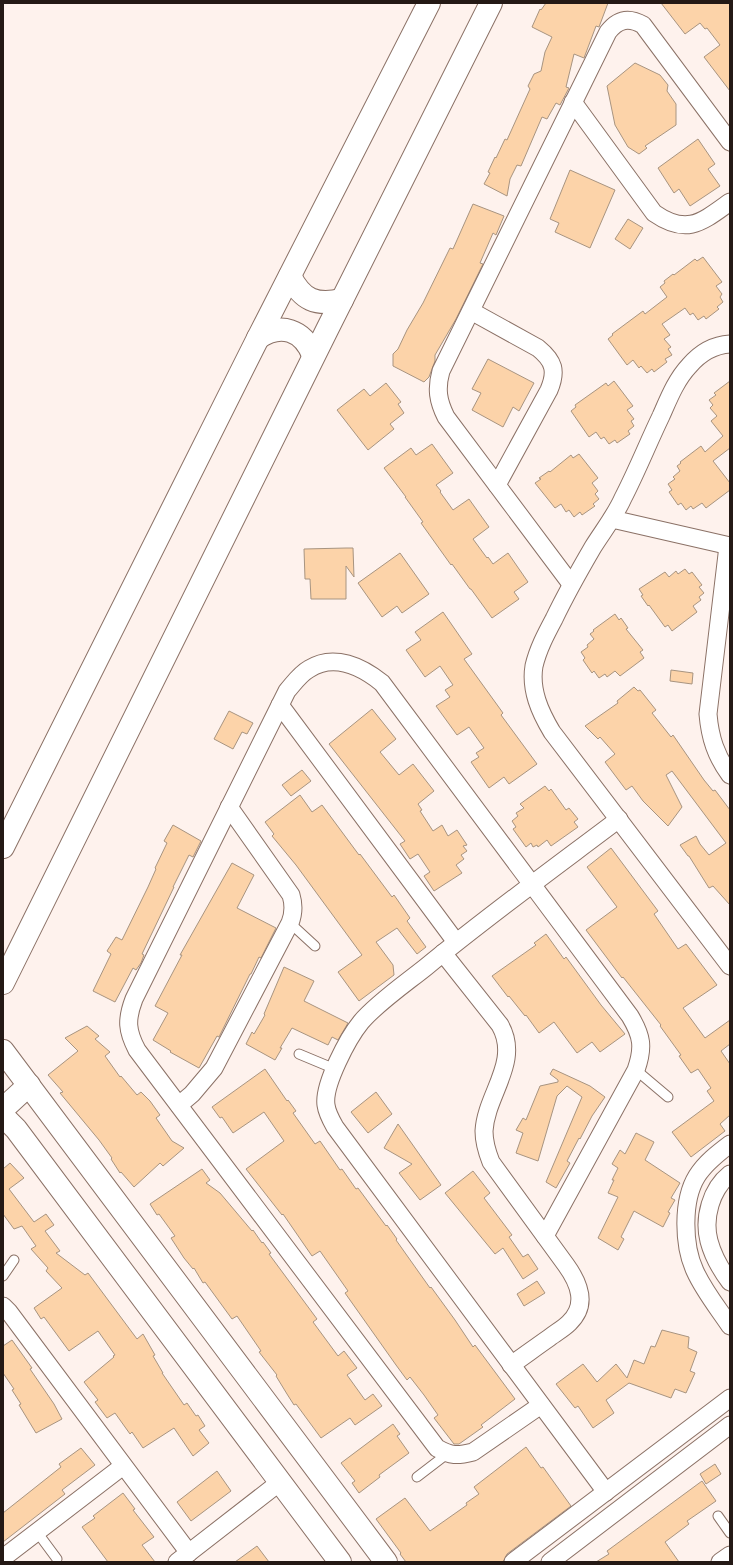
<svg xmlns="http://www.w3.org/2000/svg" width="733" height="1565" font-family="Signika,sans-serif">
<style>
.building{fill:#fcd3a9;stroke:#a89480}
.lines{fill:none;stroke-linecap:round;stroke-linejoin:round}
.service-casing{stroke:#8b7166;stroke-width:11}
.minor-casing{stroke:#8b7166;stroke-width:19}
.tertiary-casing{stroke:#8b7166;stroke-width:24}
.service{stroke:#fff;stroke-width:9}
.minor{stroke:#fff;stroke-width:17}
.tertiary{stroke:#fff;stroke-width:22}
</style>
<rect width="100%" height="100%" fill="#fef2ed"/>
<g class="building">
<path d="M546,3H608L599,27L596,26L584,58L574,54L566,87L569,88L560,105L556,103L547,119L542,117L521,166L517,165L510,179L507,196L484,184L490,173L488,172L495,157L496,158L505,139L507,140L530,89L528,86L534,74L541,71L545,52L552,37L532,27L540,9L541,10Z"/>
<path d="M661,3H730V91L704,57L720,45L707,28L705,29L700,23L685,34Z"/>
<path d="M635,63L660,75L668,85L667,91L676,104V125L645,146L647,148L639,154L628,147L615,125L607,86Z"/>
<path d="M698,139L715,164L708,169L720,186L690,206L679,189L674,193L658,168Z"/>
<path d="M570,170L615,190L590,248L555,232L559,223L550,219Z"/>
<path d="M473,204L504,216L496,235L493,233L480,263L483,264L456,319L435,355V361L429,377L424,382L393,366V354L398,349L407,330L423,303L450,248L453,249Z"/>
<path d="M628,219L643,228L630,249L615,239Z"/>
<path d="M703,257L722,282L716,286L722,294L720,297L723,302L717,307L719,309L706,319L704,316L698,320L693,313L690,315L685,308L662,324L670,335L664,339L671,347L668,349L672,355L665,359L667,362L654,372L652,369L647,373L641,366L639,368L633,360L627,365L608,339L613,335L612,334L643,311L645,314L667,297L660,287L665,283L664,281L673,274L674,275L695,259L697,261Z"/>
<path d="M488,359L534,383L519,411L513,407L503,427L472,410L481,393L472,389Z"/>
<path d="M614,381L633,406L627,410L634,419L631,421L634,426L628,431L630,434L617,443L615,440L609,444L604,437L601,439L596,432L589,437L571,411L576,407L575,405L606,383L608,386Z"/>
<path d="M730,381V448L713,461L730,483V490L706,508L702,503L693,509L691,506L686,510L681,503L678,505L669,492L672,490L668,484L675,479L673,477L680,471L677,466L681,463L680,462L701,446L705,452L723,436L711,421L717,416L710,408L713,405L709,400L716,395L714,393Z"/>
<path d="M386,383L401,402L398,404L404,413L390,424L394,429L368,450L337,410L364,389L370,396Z"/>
<path d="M432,444L453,473L436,485L441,491L440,492L453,510L469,499L489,527L473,539L487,558L488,557L493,564L508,553L528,582L514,592L519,599L492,618L471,589H470L452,564L451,565L421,523L423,522L405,497H406L384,468L411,448L416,455Z"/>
<path d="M579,454L598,478L592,483L598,491L595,494L599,499L593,504L595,506L582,515L580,512L574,517L569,510L566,512L561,504L555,508L535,483L541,479L539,478L549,471L550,472L571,455L573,458Z"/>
<path d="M346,548H353L354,577L346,566V599H311L310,579H305L304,549Z"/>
<path d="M400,553L429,594L402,613L397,606L382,617L358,583Z"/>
<path d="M685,569L689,574L692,572L702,585L699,587L704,593L699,597L701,600L693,606L697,612L672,631L668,625L665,627L649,605L648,606L641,596L643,595L639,589L665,572L669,577L676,571L678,574Z"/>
<path d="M443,612L472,654L464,659L503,713L501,715L537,764L509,784L504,777L489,788L471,762L479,757L476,753L484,748L469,727L457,735L436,706L450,697L445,690L453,685L440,666L425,677L406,650L421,640L415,632Z"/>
<path d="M615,614L619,620L621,618L628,628L626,629L643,650L640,652L644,658L620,676L615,671L607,677L605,674L599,678L594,671L592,673L583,660L585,658L581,652L588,647L587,645L594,639L590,634L594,631L593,630Z"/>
<path d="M671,670L693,673L692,684L670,681Z"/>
<path d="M634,687L638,691L640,690L656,710L652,713L671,737L673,735L704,780L713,791L715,790L730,810V905L713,886L709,888L689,856H688L680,845L696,836L700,844L709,855L726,843L672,771L666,775L682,807L668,826L643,801L632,786L626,790L605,762L615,754L600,737L598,739L585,726L618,703L617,701Z"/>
<path d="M372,709L396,739L380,752L399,775L413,764L434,791L418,804L422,810L420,811L433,831L442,825L448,836L457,830L467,845L463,846L467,851L461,855L464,859L456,865L462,873L434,891L424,876L430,872L418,854L410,859L400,844L405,841L329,744Z"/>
<path d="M229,711L253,723L247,734L242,732L233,749L214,739Z"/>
<path d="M302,770L311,781L291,796L282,785Z"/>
<path d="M545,786L549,791L551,789L566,810L569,808L578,819L574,822L578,827L551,846L547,840L538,847L537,845L533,847L531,843L526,847L513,829L516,827L512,821L518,816L516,813L524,808L520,804Z"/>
<path d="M300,795L312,812L322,805L359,855L360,854L392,897L394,895L410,918L407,921L426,947L417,954L397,928L376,942L393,965L394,975L359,1001L338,972L362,955L296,865L272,836L274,834L265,822Z"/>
<path d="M173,825L201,841L193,857L189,855L173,887H174L142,954L144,955L141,963L136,970L133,968L115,1002L93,991L111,954L107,951L116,937L122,940L148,887L156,869L155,868L167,843L164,841Z"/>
<path d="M611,848L658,911L654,914L678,949L686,944L717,985L683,1008L705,1038L730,1020V1044L721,1051L730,1064V1115L720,1124L725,1131L691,1157L672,1132L714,1101L707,1091L711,1088L698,1069L691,1073L679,1056L681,1055L660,1026L661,1025L623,977L622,978L586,930L617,907L587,867Z"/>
<path d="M232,863L254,875L237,908L276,928L261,958L259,957L251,974H250L219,1037L217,1036L199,1068L170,1052L171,1051L153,1040L168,1013L155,1006L182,955H180Z"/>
<path d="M546,934L564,959L566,957L601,1005L625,1034L600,1052L592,1042L577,1053L554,1022L539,1033L526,1015L525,1016L509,996L508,997L492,976L536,945L534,943Z"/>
<path d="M284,967L314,981L304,1001L348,1023L338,1040L332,1037L328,1045L292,1028L280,1048H282L275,1060L246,1044L252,1032L254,1034L265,1015L264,1014Z"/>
<path d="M87,1026L99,1036L95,1039L110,1052L105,1056L120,1077L121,1076L137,1095L141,1092L150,1101L160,1115L156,1118L172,1141L184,1148L163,1166L160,1163L134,1187L121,1172L120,1173L111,1159L112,1158L99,1140L60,1093L63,1092L48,1075L78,1051L65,1038Z"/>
<path d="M265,1069L287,1101L288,1100L296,1111L293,1113L315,1144L320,1141L340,1170L342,1169L356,1189L358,1188L386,1226L387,1225L397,1239L396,1240L430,1288L431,1287L455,1320L473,1347L475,1345L515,1399L481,1425L483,1427L459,1444H454L434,1418L438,1415L424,1395L410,1377L407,1380L396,1365L345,1293L348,1291L320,1251L312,1256L283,1214L282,1215L246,1169L284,1141L264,1112L233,1133L222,1117L220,1118L212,1107Z"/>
<path d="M553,1069L590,1086L605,1097L592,1116L580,1139L579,1138L567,1161L570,1163L556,1188L546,1182L582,1097L567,1086L557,1096L538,1161L516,1153L523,1133L516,1130L523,1118L526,1120L540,1086L558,1082V1080L550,1074Z"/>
<path d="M376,1092L392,1114L368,1133L351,1112Z"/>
<path d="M398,1124L441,1185L420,1200L399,1173L412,1164L384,1148Z"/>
<path d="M636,1133L654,1142L645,1160L680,1183L671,1198L675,1200L668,1212L670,1213L663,1227L634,1211L621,1237L624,1239L618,1250L598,1238L618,1197L608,1193L614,1180H612L618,1168L612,1164L620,1150L625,1154Z"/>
<path d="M10,1163L24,1178L9,1189L34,1222L46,1214L54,1225L45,1231L60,1251L56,1253L85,1275L88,1273L137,1339L143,1334L155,1355L153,1356L163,1373H162L184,1405L187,1403L196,1416L198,1415L205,1426L199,1430L209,1443L193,1456L174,1428L143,1448L132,1432L130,1434L115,1413L107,1418L95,1402L98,1400L84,1382L114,1357L113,1356L115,1355L98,1331L69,1351L44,1317L41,1319L34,1308L62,1288L46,1271L48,1268L31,1249L36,1246L22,1226L14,1229L3,1214V1169Z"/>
<path d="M202,1169L210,1180L206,1183L220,1193L252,1231L253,1230L262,1243L263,1242L271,1253L269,1254L317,1319L313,1322L338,1356L344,1351L357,1368L347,1375L365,1400L373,1394L382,1406L355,1425L350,1418L321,1438L296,1404L294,1405L287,1394L276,1376L277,1375L259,1352L261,1351L237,1316L232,1319L205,1282L203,1283L194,1268L193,1269L184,1258L171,1238L175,1236L159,1214L157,1215L150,1204Z"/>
<path d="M473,1171L490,1193L484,1198L512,1235L509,1237L523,1257L528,1254L538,1269L523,1279L503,1248L495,1254L445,1193Z"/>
<path d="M537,1281L545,1293L524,1306L517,1294Z"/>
<path d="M662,1330L689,1337L688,1348L697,1352L690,1371L695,1373L686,1393L675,1389L671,1398L629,1383L606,1400L614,1413L593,1428L578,1406L575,1408L556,1384L583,1364L597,1382L616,1364L627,1378L634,1360L644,1364L651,1346L655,1347Z"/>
<path d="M12,1340L32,1368L30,1369L54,1404L62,1419L36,1433L19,1405L21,1404L12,1390L14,1389L3,1373V1346Z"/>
<path d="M393,1424L400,1434L397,1436L409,1453L379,1475L380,1477L359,1493L352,1483L355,1481L341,1463Z"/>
<path d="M526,1447L541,1468L543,1467L571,1506L507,1554L503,1562H406L400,1554L401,1553L376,1519L405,1498L430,1531L467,1505L466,1503L479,1494L474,1487Z"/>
<path d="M81,1448L95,1465L62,1490L65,1494L3,1542V1513L61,1467L59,1464Z"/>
<path d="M715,1464L721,1474L706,1484L700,1474Z"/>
<path d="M217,1471L231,1491L191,1521L177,1502Z"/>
<path d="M702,1481L716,1501L687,1521L689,1524L665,1542L679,1562H596L609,1554L607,1551Z"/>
<path d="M123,1493L135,1509L133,1510L154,1537L142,1545L155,1562H108L82,1527L95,1518L93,1516Z"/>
<path d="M257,1546L269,1562H235Z"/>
</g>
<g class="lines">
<defs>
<g id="service">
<path d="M290,923L315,946"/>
<path d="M299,1054L335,1069"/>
<path d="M636,1070L668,1097"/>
<path d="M3,1276L14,1260"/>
<path d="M417,1477L447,1454"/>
<path d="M718,1516L730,1533"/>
<path d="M37,1532L57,1559"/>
</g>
<g id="minor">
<path d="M573,102L654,213C687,236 702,222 730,202"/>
<path d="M471,311L538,348C554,361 557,371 549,390L497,485"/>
<path d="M730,344C713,345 700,353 689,366C676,380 669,398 661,416C648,443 637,471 623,498C615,516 603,531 593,547C579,571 566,594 554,619C546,634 538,649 534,666C530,690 540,712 552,732L730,966"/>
<path d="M612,519L730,546"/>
<path d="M728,546L708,714C710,738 716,756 730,775"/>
<path d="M571,584L446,417C438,401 436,389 441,371L608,32C618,19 629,17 643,25L730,142"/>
<path d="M280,705L456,942"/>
<path d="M443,953L500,1025C521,1062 486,1094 484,1131C484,1142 487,1152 491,1162L566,1265C579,1283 588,1305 569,1323C563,1329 555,1333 549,1338C536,1347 524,1356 511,1365"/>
<path d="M179,1105L192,1094L214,1068L290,923C294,913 294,905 291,895L229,807"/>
<path d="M730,1144C718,1153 705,1163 697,1176C682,1200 683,1245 695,1271C704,1291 718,1308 730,1326"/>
<path d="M730,1174C711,1189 703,1218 709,1241C713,1256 721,1270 730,1282"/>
<path d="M3,1306L9,1312L189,1553"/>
<path d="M541,1405L473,1452C457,1456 451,1456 437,1448L137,1050C127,1031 126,1020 134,999L287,691C294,683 300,674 309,669C334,653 362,667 382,683L630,1016C642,1036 644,1047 636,1070L545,1236"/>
<path d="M606,1492L335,1127C331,1120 327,1113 326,1105C323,1085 348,1038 361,1022C377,1003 406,983 426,967C488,916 554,868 619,819"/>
<path d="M3,1558L123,1466"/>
<path d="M177,1562L280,1482"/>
<path d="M513,1562L730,1398"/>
<path d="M550,1562L730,1425"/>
<path d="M720,1562L730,1555"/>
</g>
<g id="tertiary">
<path d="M290,276C302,300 316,306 342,300"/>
<path d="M258,338C281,322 303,330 313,355"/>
<path d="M3,847L258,338L429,3"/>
<path d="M3,983C164,655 327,329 491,3"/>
<path d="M3,1051L386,1562"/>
<path d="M3,1109L29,1085"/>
<path d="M3,1116L16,1129L340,1562"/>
</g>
</defs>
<use href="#service" class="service-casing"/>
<use href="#minor" class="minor-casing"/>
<use href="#tertiary" class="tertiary-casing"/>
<use href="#service" class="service"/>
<use href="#minor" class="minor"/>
<use href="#tertiary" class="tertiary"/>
</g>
<rect width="733" height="1565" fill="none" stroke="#241915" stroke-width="8"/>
</svg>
